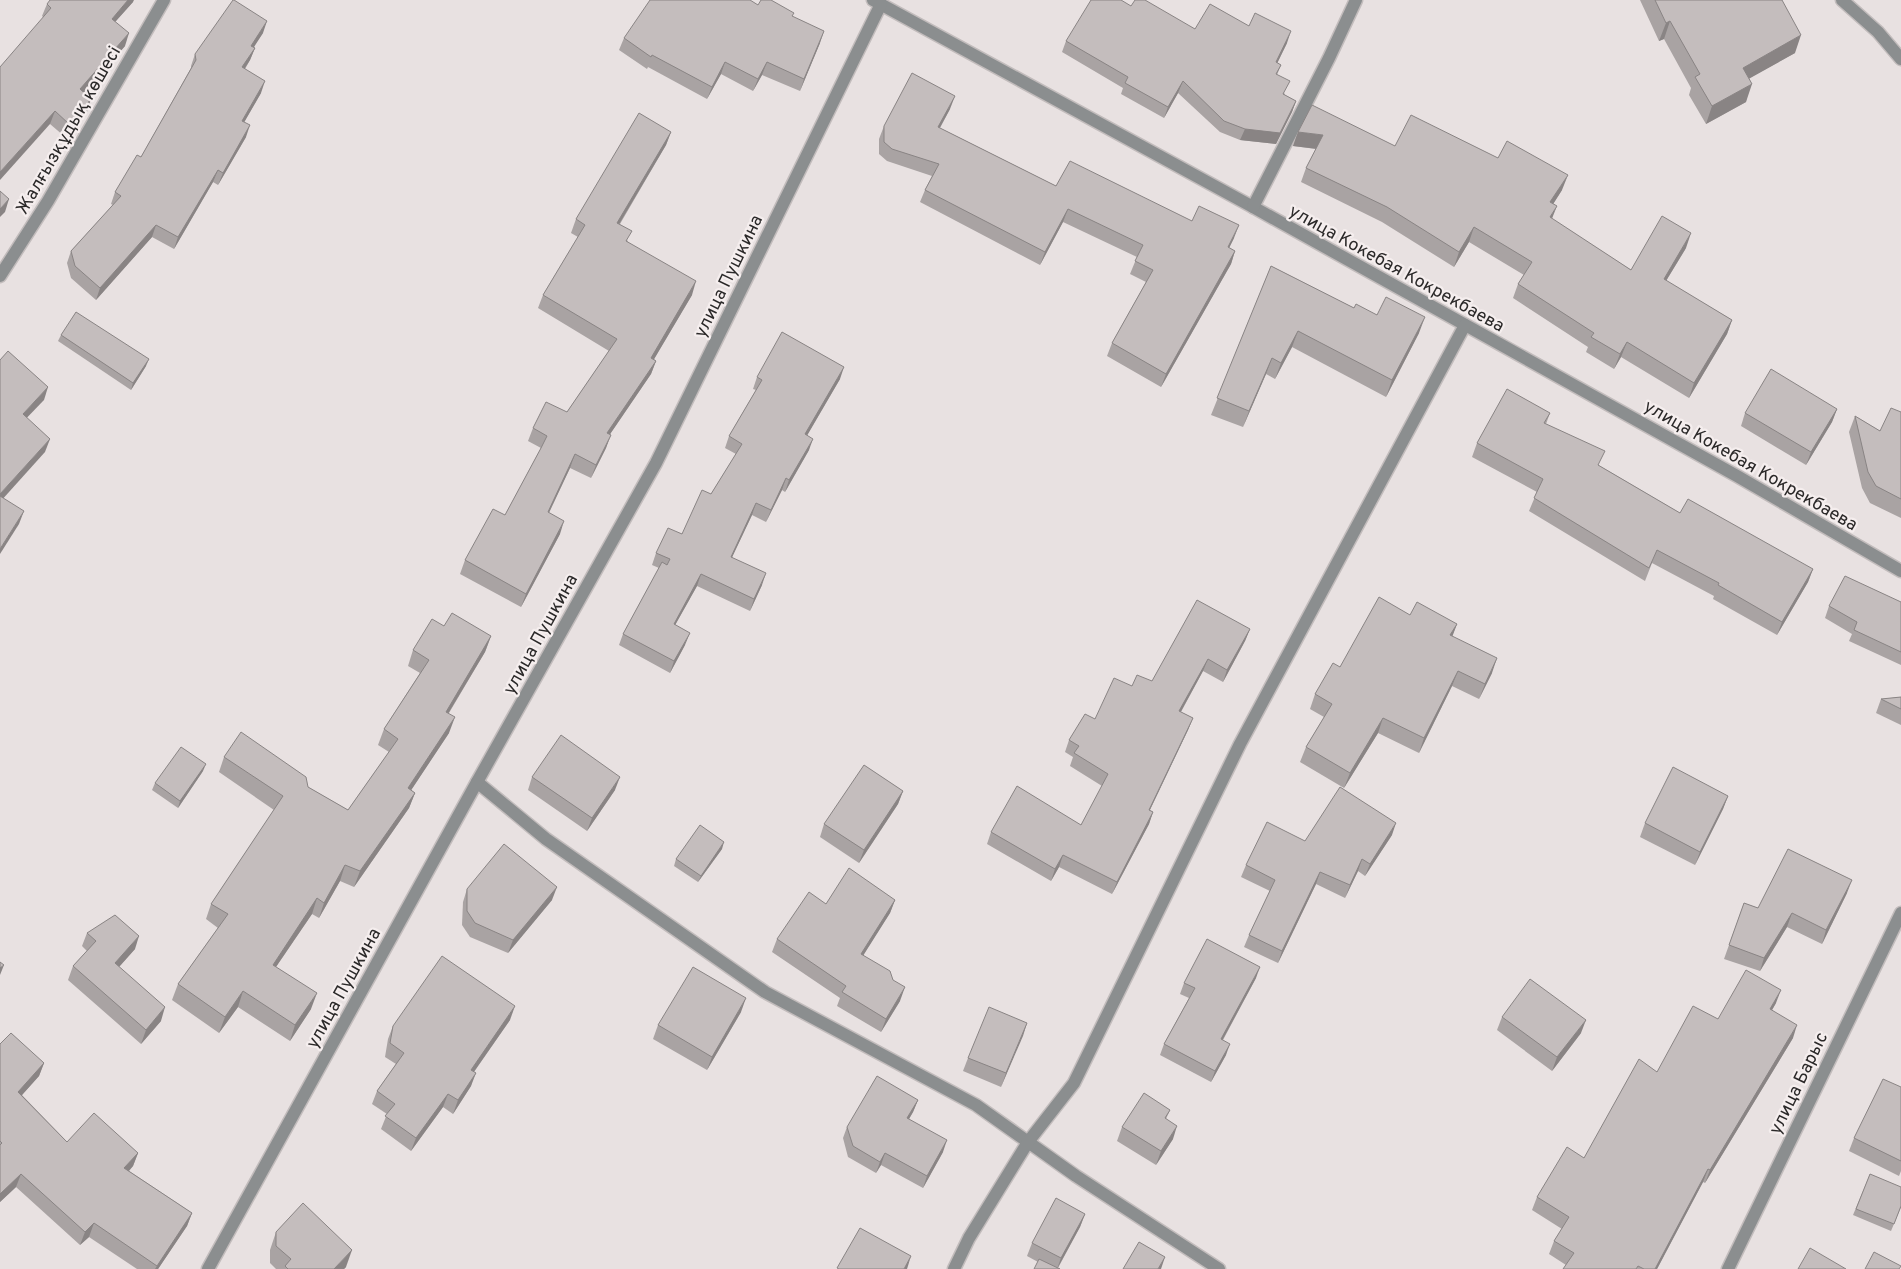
<svg xmlns="http://www.w3.org/2000/svg" width="1901" height="1269" font-family="Overpass,sans-serif">
<style>
.lines{fill:none;stroke-linecap:round;stroke-linejoin:round}
.minor-casing{stroke:#c2bcbc;stroke-width:15}
.minor{stroke:#8b8e8f;stroke-width:12}
.wall{fill:#a9a3a3}
.shaded-wall{fill:#898484}
.building{fill:#c4bdbd;stroke:#898484}
.labels{text-anchor:middle;stroke-width:4.5;stroke-linejoin:round;paint-order:stroke}
.street-label{font-size:18px;fill:#2b2929;stroke:#f5eeee}
</style>
<rect width="100%" height="100%" fill="#e8e1e1"/>
<g class="lines">
<defs>
<g id="minor">
<path d="M873,0L1253,207L1737,476L1901,571"/>
<path d="M1842,0L1878,32L1901,59"/>
<path d="M1253,207L1329,58L1356,0"/>
<path d="M0,276L48,201L164,0"/>
<path d="M477,782L546,839L765,992L976,1105L1076,1176L1219,1269"/>
<path d="M208,1269L477,782L656,463L881,4"/>
<path d="M954,1269L969,1238L1028,1142L1074,1083L1240,744L1465,325"/>
<path d="M1728,1269L1901,913"/>
</g>
</defs>
<use href="#minor" class="minor-casing"/>
<use href="#minor" class="minor"/>
</g>
<g class="wall">
<path d="M1640,0H1782L1795,53L1749,78L1746,102L1706,124L1689,95L1691,88L1664,39L1659,41Z"/>
<path d="M133,2L115,22L125,46L84,93L87,112L64,136L50,124L43,17L42,16L47,4Z"/>
<path d="M758,5L792,17L820,43L800,91L762,75L753,91L721,74L707,99L648,67L647,69L619,50L624,38Z"/>
<path d="M1131,6L1195,29L1249,26L1287,43L1277,63L1281,65L1277,75L1285,95L1296,101L1292,112L1276,144L1240,140L1220,132L1178,93L1164,118L1121,94L1123,88L1062,52L1066,41Z"/>
<path d="M263,33L253,47L255,48L250,60L245,69L261,93L244,122L246,137L218,185L213,182L174,249L152,237L96,300L71,278L67,263L71,251L113,205L111,204L115,192L141,157L191,68V66L195,54Z"/>
<path d="M950,109L940,128L1056,186L1192,221L1234,238L1229,248L1235,251L1231,264L1161,387L1107,356L1112,343L1146,282L1130,274L1137,257L1063,222L1040,265L920,202L925,190L932,176L887,161L879,154V139L884,126Z"/>
<path d="M671,132L666,145L620,224L628,242L692,295L654,359L656,361L651,374L610,434L606,448L591,478L570,468L549,513L560,534L521,607L460,574L465,560L505,515L541,448L528,441L533,428L567,412L609,351L538,308L543,295L578,237L571,233L576,219Z"/>
<path d="M1298,132L1395,146L1562,190L1553,204L1552,219L1631,270L1686,248L1666,281L1732,320L1727,334L1689,398L1621,357L1614,369L1586,352L1588,347L1513,298L1518,284L1524,275L1469,242L1454,267L1382,222L1301,182L1306,168L1316,149L1293,146Z"/>
<path d="M1271,266L1354,308L1377,315L1419,333L1386,397L1292,347L1275,379L1266,374L1243,427L1211,415Z"/>
<path d="M61,335L146,366L131,390L58,341Z"/>
<path d="M757,377L840,379L807,435L809,450L785,492L782,490L766,522L752,515L732,557L762,585L750,611L697,586L675,625L685,645L670,673L619,645L623,634L659,568L652,565L656,553L682,534L711,494L736,454L725,448L729,436L756,390L753,389Z"/>
<path d="M1837,409L1832,422L1806,465L1741,426L1745,413Z"/>
<path d="M1901,412V518L1870,503L1862,488L1849,432L1855,416L1880,431Z"/>
<path d="M1550,413L1546,424L1600,466L1680,513L1813,569L1808,582L1777,635L1713,599L1714,596L1652,563L1645,581L1529,511L1537,492L1472,457L1477,443Z"/>
<path d="M1901,602V665L1849,641L1852,634L1825,618L1829,606Z"/>
<path d="M1410,615L1457,624L1452,636L1492,673L1479,699L1452,686L1419,753L1378,733L1344,788L1300,762L1306,747L1324,717L1310,709L1315,694L1340,667Z"/>
<path d="M444,626L491,636L485,652L449,713V733L411,790L415,793L409,808L354,887L340,881L319,918L312,914L276,967L311,1009L290,1041L238,1007L219,1033L172,1000L178,984L218,928L206,919L211,904L274,810L219,772L224,757L308,787L348,810L389,752L378,745L384,729L420,673L408,666L413,650Z"/>
<path d="M1250,629L1245,641L1223,682L1203,671L1181,712L1193,718L1188,730L1150,810L1153,812L1149,824L1112,894L1059,867L1051,881L987,844L991,832L1081,825L1102,786L1070,766L1073,757L1065,752L1069,740L1095,719L1132,686L1152,681Z"/>
<path d="M1901,697V725L1876,713L1881,699Z"/>
<path d="M203,771L178,808L152,790L155,783Z"/>
<path d="M532,777L615,790L587,831L528,790Z"/>
<path d="M903,791L898,804L859,863L820,837L824,824Z"/>
<path d="M1728,796L1723,809L1695,865L1640,837L1645,823Z"/>
<path d="M1392,835L1365,876L1358,871L1345,898L1316,884L1278,963L1244,947L1249,935L1270,891L1241,877L1246,865Z"/>
<path d="M722,849L698,882L674,866L676,859Z"/>
<path d="M467,889L552,900L508,953L470,937L462,925L463,902Z"/>
<path d="M1847,893L1822,944L1787,927L1760,971L1724,959L1744,903L1758,908Z"/>
<path d="M895,900L890,913L863,955L893,980L900,1001L881,1032L837,1006L840,998L772,952L777,939L826,904Z"/>
<path d="M87,933L135,949L119,967L161,1021L141,1044L68,980L73,966L87,951L82,946Z"/>
<path d="M1256,978L1223,1040L1226,1055L1211,1082L1160,1055L1164,1044L1189,998L1180,994L1184,983Z"/>
<path d="M1776,1003L1772,1010L1793,1038L1705,1183L1703,1182L1657,1269H1563L1566,1265L1549,1254L1554,1241L1562,1229L1532,1210L1537,1197L1584,1158L1657,1072L1718,1019Z"/>
<path d="M741,1012L707,1070L653,1039L658,1025Z"/>
<path d="M1502,1017L1581,1033L1552,1071L1497,1030Z"/>
<path d="M510,1020L474,1072L471,1086L453,1114L443,1107L411,1151L381,1129L387,1114L372,1104L377,1091L396,1064L385,1057L388,1039L393,1026Z"/>
<path d="M1027,1023L1001,1087L963,1071L968,1058Z"/>
<path d="M0,1044L44,1063L39,1076L22,1095L67,1142L138,1153L133,1166L129,1171L192,1213L187,1226L158,1269H137L89,1237L80,1245L16,1187L0,1202Z"/>
<path d="M1901,1087V1171L1899,1176L1849,1151L1854,1138Z"/>
<path d="M918,1100L913,1112L909,1119L943,1152L923,1188L881,1165L876,1173L848,1157L843,1138L847,1127Z"/>
<path d="M1170,1110L1166,1119L1173,1139L1156,1165L1117,1141L1122,1127Z"/>
<path d="M1870,1174L1901,1207L1891,1231L1853,1215Z"/>
<path d="M1085,1214L1080,1227L1058,1268L1038,1262L1027,1256L1032,1243Z"/>
<path d="M276,1232L346,1267L344,1269H276L270,1263V1250Z"/>
</g>
<g class="shaded-wall">
<path d="M128,0H134L133,2L107,31L112,19Z"/>
<path d="M267,21L263,33L247,58L251,46Z"/>
<path d="M1670,21L1664,39L1659,41L1666,23Z"/>
<path d="M824,31L820,43L800,91L804,79Z"/>
<path d="M1291,31L1287,43L1272,74L1276,62Z"/>
<path d="M129,33L125,46L76,102L80,89Z"/>
<path d="M1801,35L1795,53L1736,86L1743,68Z"/>
<path d="M255,48L250,60L238,79L242,67Z"/>
<path d="M725,62L721,74L707,99L712,87Z"/>
<path d="M767,62L762,75L753,91L758,79Z"/>
<path d="M265,81L261,93L238,133L242,121Z"/>
<path d="M1183,81L1178,93L1164,118L1168,107Z"/>
<path d="M1752,84L1746,102L1706,124L1712,106Z"/>
<path d="M955,96L950,109L933,140L938,127Z"/>
<path d="M91,99L87,112L64,136L69,124Z"/>
<path d="M1296,101L1292,112L1276,144L1240,140L1245,129Z"/>
<path d="M55,111L50,124L0,180V172Z"/>
<path d="M250,125L246,137L218,185L223,173Z"/>
<path d="M671,132L666,145L612,236L617,223Z"/>
<path d="M1298,132L1323,135L1318,149L1293,146Z"/>
<path d="M218,170L213,182L174,249L178,237Z"/>
<path d="M1568,175L1562,190L1545,217L1550,202Z"/>
<path d="M9,199L5,212L0,217V209Z"/>
<path d="M1557,206L1551,221L1550,217Z"/>
<path d="M1068,209L1063,222L1040,265L1045,252Z"/>
<path d="M156,225L152,237L96,300L100,288Z"/>
<path d="M1239,225L1234,238L1223,260L1228,247Z"/>
<path d="M1474,227L1469,242L1454,267L1459,252Z"/>
<path d="M1691,233L1686,248L1658,294L1664,279Z"/>
<path d="M1235,251L1231,264L1161,387L1166,374Z"/>
<path d="M696,281L692,295L647,371L651,358Z"/>
<path d="M1425,317L1419,333L1386,397L1392,380Z"/>
<path d="M1732,320L1727,334L1689,398L1694,383Z"/>
<path d="M1298,331L1292,347L1275,379L1281,363Z"/>
<path d="M1627,342L1621,357L1614,369L1620,354Z"/>
<path d="M1272,358L1266,374L1243,427L1249,411Z"/>
<path d="M149,359L146,366L131,390L133,383Z"/>
<path d="M656,361L651,374L602,446L607,433Z"/>
<path d="M844,367L840,379L801,446L805,434Z"/>
<path d="M48,387L44,400L18,427L23,414Z"/>
<path d="M1837,409L1832,422L1806,465L1811,452Z"/>
<path d="M611,435L606,448L591,478L596,465Z"/>
<path d="M50,439L45,452L0,502V494Z"/>
<path d="M813,439L809,450L785,492L789,480Z"/>
<path d="M575,454L570,468L543,525L548,512Z"/>
<path d="M786,478L782,490L766,522L771,510Z"/>
<path d="M756,503L752,515L727,568L731,557Z"/>
<path d="M24,511L19,524L0,554V549Z"/>
<path d="M564,521L560,534L521,607L526,594Z"/>
<path d="M1813,569L1808,582L1777,635L1782,622Z"/>
<path d="M766,573L762,585L750,611L754,599Z"/>
<path d="M701,574L697,586L669,636L674,624Z"/>
<path d="M1457,624L1451,640L1450,635Z"/>
<path d="M1250,629L1245,641L1223,682L1227,670Z"/>
<path d="M690,633L685,645L670,673L674,661Z"/>
<path d="M491,636L485,652L440,727L446,712Z"/>
<path d="M1497,658L1492,673L1479,699L1485,684Z"/>
<path d="M1208,659L1203,671L1174,724L1179,711Z"/>
<path d="M1458,671L1452,686L1419,753L1424,738Z"/>
<path d="M455,717L449,733L402,804L408,788Z"/>
<path d="M1193,718L1188,730L1144,822L1149,810Z"/>
<path d="M1383,718L1378,733L1344,788L1350,773Z"/>
<path d="M206,764L203,771L178,808L180,801Z"/>
<path d="M620,777L615,790L587,831L592,818Z"/>
<path d="M903,791L898,804L859,863L864,850Z"/>
<path d="M415,793L409,808L354,887L360,871Z"/>
<path d="M1728,796L1723,809L1695,865L1700,852Z"/>
<path d="M1153,812L1149,824L1112,894L1117,882Z"/>
<path d="M1396,823L1392,835L1365,876L1370,864Z"/>
<path d="M724,842L722,849L698,882L701,876Z"/>
<path d="M1063,855L1059,867L1051,881L1055,869Z"/>
<path d="M1362,859L1358,871L1345,898L1350,885Z"/>
<path d="M345,865L340,881L319,918L324,903Z"/>
<path d="M1320,872L1316,884L1278,963L1282,951Z"/>
<path d="M1852,880L1847,893L1822,944L1826,930Z"/>
<path d="M557,887L552,900L508,953L513,940Z"/>
<path d="M317,898L312,914L267,980L273,965Z"/>
<path d="M895,900L890,913L856,967L861,954Z"/>
<path d="M1792,913L1787,927L1760,971L1764,958Z"/>
<path d="M139,936L135,949L110,977L115,963Z"/>
<path d="M4,965L0,975V968Z"/>
<path d="M1260,967L1256,978L1217,1050L1221,1039Z"/>
<path d="M905,987L900,1001L881,1032L886,1019Z"/>
<path d="M1781,990L1776,1003L1765,1022L1770,1009Z"/>
<path d="M243,991L238,1007L219,1033L225,1017Z"/>
<path d="M317,993L311,1009L290,1041L295,1025Z"/>
<path d="M746,998L741,1012L707,1070L712,1057Z"/>
<path d="M515,1006L510,1020L466,1083L471,1070Z"/>
<path d="M165,1007L161,1021L141,1044L146,1030Z"/>
<path d="M1586,1020L1581,1033L1552,1071L1557,1057Z"/>
<path d="M1027,1023L1023,1036L1001,1087L1006,1073Z"/>
<path d="M1797,1025L1793,1038L1705,1183L1710,1170Z"/>
<path d="M1230,1044L1226,1055L1211,1082L1215,1071Z"/>
<path d="M44,1063L39,1076L13,1105L18,1092Z"/>
<path d="M476,1073L471,1086L453,1114L458,1100Z"/>
<path d="M448,1094L443,1107L411,1151L416,1138Z"/>
<path d="M918,1100L913,1112L903,1129L907,1118Z"/>
<path d="M1177,1126L1173,1139L1156,1165L1161,1151Z"/>
<path d="M947,1140L943,1152L923,1188L927,1176Z"/>
<path d="M138,1153L133,1166L120,1181L124,1168Z"/>
<path d="M885,1153L881,1165L876,1173L880,1162Z"/>
<path d="M1708,1169L1703,1182L1657,1269H1655Z"/>
<path d="M21,1174L16,1187L0,1202V1194Z"/>
<path d="M192,1213L187,1226L158,1269H155L157,1266Z"/>
<path d="M1085,1214L1080,1227L1057,1269L1061,1258Z"/>
<path d="M94,1223L89,1237L80,1245L85,1232Z"/>
<path d="M352,1250L346,1267L344,1269H334Z"/>
<path d="M911,1256L907,1269H904Z"/>
<path d="M1165,1257L1161,1269H1158Z"/>
</g>
<g class="building">
<path d="M50,0H128L112,19L129,33L80,89L91,99L69,124L55,111L0,172V67L51,8L47,4Z"/>
<path d="M233,0H234L267,21L251,46L255,48L242,67L265,81L242,121L250,125L223,173L218,170L178,237L156,225L100,288L75,266L71,251L121,196L115,192L137,155L141,157L196,60L195,54Z"/>
<path d="M650,0H750L758,5L761,0H771L794,13L792,16L824,31L804,79L767,62L758,79L725,62L712,87L652,55L651,57L624,38Z"/>
<path d="M1091,0H1121L1131,6L1135,0H1145L1195,29L1210,4L1249,26L1255,13L1291,31L1276,62L1281,65L1276,74L1290,81L1283,94L1296,101L1280,133L1245,129L1224,121L1183,81L1168,107L1125,83L1128,77L1066,41Z"/>
<path d="M1655,0H1782L1801,35L1743,68L1752,84L1712,106L1695,77L1700,74L1670,21L1666,23Z"/>
<path d="M912,73L955,96L938,127L1056,186L1070,161L1192,221L1199,206L1239,225L1228,247L1235,251L1166,374L1112,343L1153,270L1135,261L1143,245L1068,209L1045,252L925,190L939,164L892,149L884,142V126Z"/>
<path d="M1312,105L1395,146L1411,115L1498,158L1507,141L1568,175L1550,202L1557,206L1550,217L1631,270L1662,216L1691,233L1664,279L1732,320L1694,383L1627,342L1620,354L1591,337L1594,333L1518,284L1532,262L1474,227L1459,252L1387,207L1306,168L1323,135L1298,132Z"/>
<path d="M639,113L671,132L617,223L632,231L626,241L696,281L651,358L656,361L607,433L611,435L596,465L575,454L548,512L564,521L526,594L465,560L493,509L505,515L541,448L547,436L533,428L546,402L567,412L617,339L543,295L585,225L576,219Z"/>
<path d="M0,191L9,199L0,209Z"/>
<path d="M1271,266L1354,308L1356,304L1377,315L1386,297L1425,317L1392,380L1298,331L1281,363L1272,358L1249,411L1217,398Z"/>
<path d="M76,312L149,359L133,383L61,335Z"/>
<path d="M782,332L844,367L805,434L813,439L789,480L786,478L771,510L756,503L731,557L766,573L754,599L701,574L674,624L690,633L674,661L623,634L662,562L667,565L670,559L656,553L668,528L682,534L702,490L711,494L742,444L729,436L762,380L757,377Z"/>
<path d="M8,351L48,387L23,414L50,439L0,494V360Z"/>
<path d="M1771,369L1837,409L1811,452L1745,413Z"/>
<path d="M1507,389L1550,413L1544,423L1605,451L1598,465L1680,513L1688,499L1813,569L1782,622L1718,585L1719,583L1657,550L1649,568L1534,498L1543,479L1477,443Z"/>
<path d="M1891,408L1901,412V499L1876,486L1868,472L1855,416L1880,431Z"/>
<path d="M0,496L24,511L0,549Z"/>
<path d="M1845,576L1901,602V652L1854,630L1857,622L1829,606Z"/>
<path d="M1379,597L1410,615L1417,602L1457,624L1450,635L1497,658L1485,684L1458,671L1424,738L1383,718L1350,773L1306,747L1332,704L1315,694L1333,663L1340,667Z"/>
<path d="M1197,600L1250,629L1227,670L1208,659L1179,711L1193,718L1149,810L1153,812L1117,882L1063,855L1055,869L991,832L1017,786L1081,825L1108,774L1074,753L1079,746L1069,740L1085,714L1095,719L1114,678L1132,686L1137,675L1152,681Z"/>
<path d="M452,613L491,636L446,712L455,717L408,788L415,793L360,871L345,865L324,903L317,898L273,965L317,993L295,1025L243,991L225,1017L178,984L228,914L211,904L283,796L224,757L241,732L306,777L308,787L348,810L398,739L384,729L429,660L413,650L432,619L444,626Z"/>
<path d="M1901,697V709L1881,699Z"/>
<path d="M561,735L620,777L592,818L532,777Z"/>
<path d="M181,747L206,764L180,801L155,783Z"/>
<path d="M864,765L903,791L864,850L824,824Z"/>
<path d="M1673,767L1728,796L1700,852L1645,823Z"/>
<path d="M1340,787L1396,823L1370,864L1362,859L1350,885L1320,872L1282,951L1249,935L1275,880L1246,865L1267,822L1305,841Z"/>
<path d="M700,825L724,842L701,876L676,859Z"/>
<path d="M504,844L557,887L513,940L475,923L467,911V889Z"/>
<path d="M1788,849L1852,880L1826,930L1792,913L1764,958L1729,945L1744,903L1758,908Z"/>
<path d="M849,868L895,900L861,954L890,971L893,980L905,987L886,1019L842,992L846,986L777,939L809,892L826,904Z"/>
<path d="M115,915L139,936L115,963L165,1007L146,1030L73,966L96,941L87,933Z"/>
<path d="M1207,939L1260,967L1221,1039L1230,1044L1215,1071L1164,1044L1195,988L1184,983Z"/>
<path d="M442,956L515,1006L471,1070L476,1073L458,1100L448,1094L416,1138L385,1116L395,1104L377,1091L404,1053L390,1043L393,1026Z"/>
<path d="M0,962L4,965L0,968Z"/>
<path d="M693,967L746,998L712,1057L658,1025Z"/>
<path d="M1746,970L1781,990L1770,1009L1797,1025L1710,1170L1708,1169L1655,1269H1644L1638,1266L1636,1269H1563L1574,1253L1554,1241L1569,1217L1537,1197L1567,1147L1584,1158L1639,1059L1657,1072L1693,1006L1718,1019Z"/>
<path d="M1530,979L1586,1020L1557,1057L1502,1017Z"/>
<path d="M989,1007L1027,1023L1006,1073L968,1058Z"/>
<path d="M11,1033L44,1063L18,1092L67,1142L94,1113L138,1153L124,1168L192,1213L157,1266L94,1223L85,1232L21,1174L0,1194V1145L2,1143L0,1141V1044Z"/>
<path d="M877,1076L918,1100L907,1118L947,1140L927,1176L885,1153L880,1162L853,1146L847,1127Z"/>
<path d="M1883,1079L1901,1087V1161L1854,1138Z"/>
<path d="M1144,1093L1170,1110L1165,1118L1177,1126L1161,1151L1122,1127Z"/>
<path d="M1870,1174L1901,1187V1206L1894,1224L1856,1209Z"/>
<path d="M1056,1198L1085,1214L1061,1258L1032,1243Z"/>
<path d="M303,1203L352,1250L334,1269H288L285,1266L291,1259L276,1246V1232Z"/>
<path d="M860,1228L911,1256L904,1269H839L837,1268Z"/>
<path d="M1139,1242L1165,1257L1158,1269H1123Z"/>
<path d="M1810,1248L1846,1269H1798Z"/>
<path d="M1874,1252L1901,1266L1899,1269H1865Z"/>
<path d="M1039,1259L1060,1269H1034Z"/>
</g>
<g class="labels">
<g class="street-label">
<text transform="translate(68 130) rotate(-60)" y="6">Жалғызқұдық көшесі</text>
<text transform="translate(1397 268) rotate(29)" y="6">улица Кокебая Кокрекбаева</text>
<text transform="translate(728 276) rotate(-64)" y="6">улица Пушкина</text>
<text transform="translate(1751 465) rotate(30)" y="6">улица Кокебая Кокрекбаева</text>
<text transform="translate(540 634) rotate(-61)" y="6">улица Пушкина</text>
<text transform="translate(343 988) rotate(-61)" y="6">улица Пушкина</text>
<text transform="translate(1798 1083) rotate(-64)" y="6">улица Барыс</text>
</g>
</g>
</svg>
